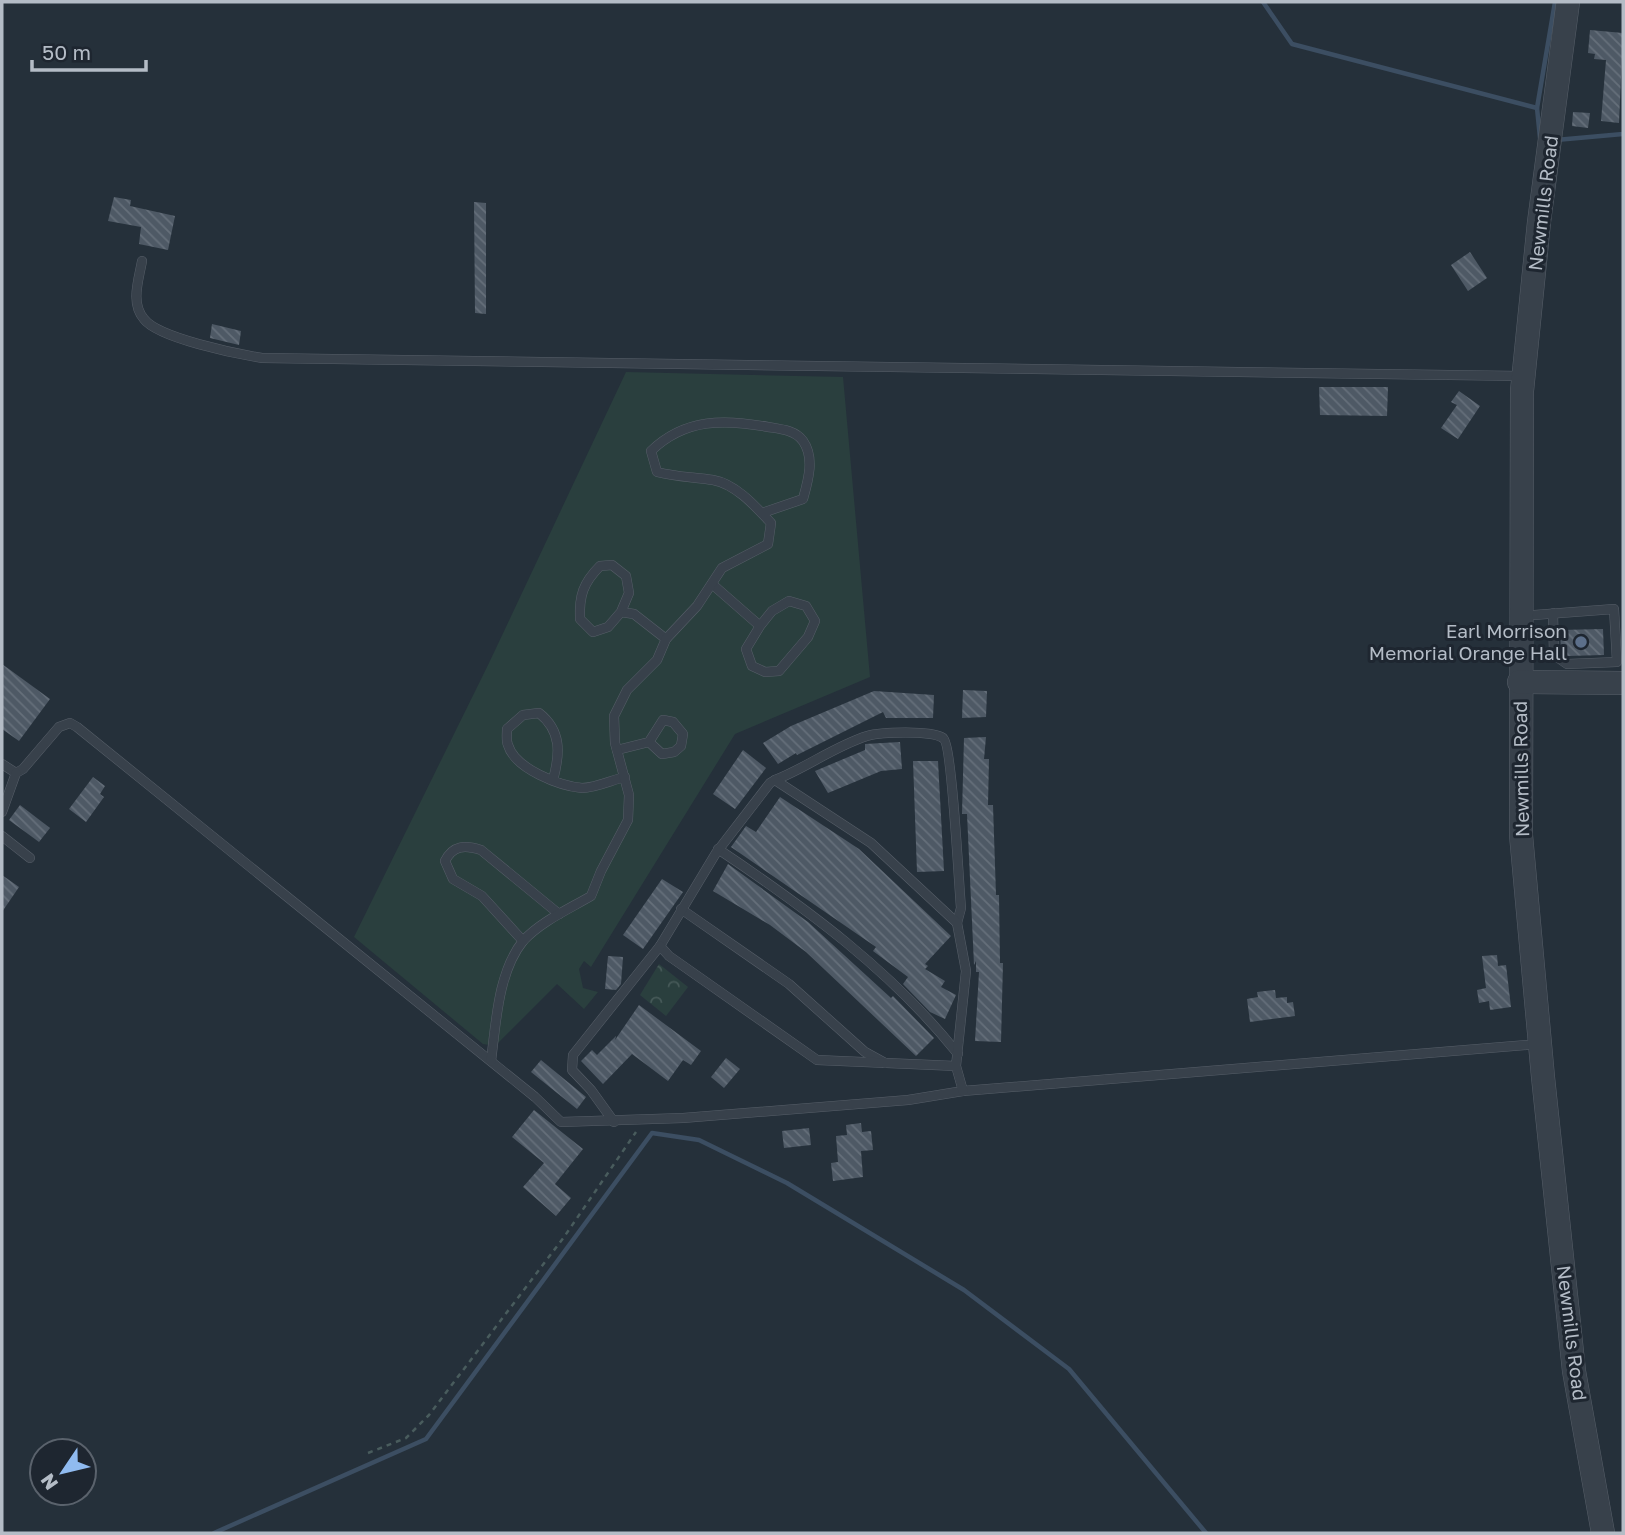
<svg xmlns="http://www.w3.org/2000/svg" width="1625" height="1535" font-family="'Golos Text',sans-serif">
<style>
.grass{fill:#2a3f3e}
.park{fill:url(#park-crowns)}
.lines{fill:none;stroke-linecap:round;stroke-linejoin:round}
.stream{stroke:#3c4e62;stroke-width:4.5}
.building{fill:url(#building-back-hatch)}
.service-casing{stroke:#575f69;stroke-width:10}
.tertiary-casing{stroke:#575f69;stroke-width:24}
.path{stroke:#495c5d;stroke-width:2.5;stroke-dasharray:5 5;stroke-linecap:butt}
.service{stroke:#38414b;stroke-width:9}
.tertiary{stroke:#38414b;stroke-width:23}
.service-dot{fill:#5c6f8a;stroke:#1e2630;stroke-width:2.5}
.labels{text-anchor:middle;stroke-width:6;stroke-linejoin:round;paint-order:stroke}
.street-label{font-size:19px;fill:#b4bcc6;stroke:#1e2630}
.poi-label{font-size:19px;fill:#b4bcc6;stroke:#1e2630;text-anchor:end}
</style>
<defs>
<pattern id="park-crowns" width="20" height="18" patternUnits="userSpaceOnUse" patternTransform="scale(1.75)"><rect width="20" height="18" fill="#2a3f3e"/><path d="M2 6a3 3 0 1 1 6 0M12 15a3 3 0 1 1 6 0" fill="none" stroke="#465958"/></pattern>
<pattern id="building-back-hatch" width="6" height="6" patternUnits="userSpaceOnUse" patternTransform="scale(1.75)"><rect width="6" height="6" fill="#4e5965"/><path d="M-1 5l2 2M0 0l6 6M5-1l2 2" fill="none" stroke="#656f7a"/></pattern>
</defs>
<rect width="100%" height="100%" fill="#25303a"/>
<path class="grass" d="M626,372L843,377L870,677L735,734L591,967L584,961L579,969L583,988L598,992L584,1009L557,984L495,1046L483,1044L354,937L489,663Z"/>
<path class="park" d="M659,964L688,987L666,1016L640,995Z"/>
<g class="lines">
<g class="stream">
<path d="M1263,2L1292,44L1537,108L1540,138"/>
<path d="M1537,108L1555,2"/>
<path d="M1556,140L1623,134"/>
<path d="M214,1533L426,1439L652,1133L699,1140L787,1183L964,1290L1069,1369L1206,1533"/>
</g>
</g>
<g class="building">
<path d="M1590,30L1623,33L1619,123L1601,121L1606,60L1594,59L1595,54L1588,53Z"/>
<path d="M1573,112L1590,113L1588,128L1572,126Z"/>
<path d="M114,197L131,200L130,206L175,216L168,250L139,244L141,227L108,221Z"/>
<path d="M474,202L486,203V314L475,313Z"/>
<path d="M1470,252L1487,278L1468,291L1451,265Z"/>
<path d="M212,324L241,331L239,345L210,338Z"/>
<path d="M1319,387H1388L1387,416L1320,415Z"/>
<path d="M1459,391L1480,406L1458,439L1441,428L1457,405L1451,402Z"/>
<path d="M1603,629L1604,655L1567,656L1561,651L1560,630Z"/>
<path d="M2,664L50,699L19,741L2,729Z"/>
<path d="M963,690L987,691L986,717L962,718Z"/>
<path d="M874,691L934,695L933,718H886L883,712L797,755L796,753L778,764L763,743L791,726Z"/>
<path d="M986,737L984,759H989L988,805H993L996,895H999L1000,963H1003L1001,1042L975,1041L979,972H976V961L974,965L967,814H962L964,738Z"/>
<path d="M900,742L902,769L881,771L828,793L815,771L865,750V744Z"/>
<path d="M743,750L766,768L735,809L713,794Z"/>
<path d="M913,761H938L944,871L917,872Z"/>
<path d="M93,777L105,786L100,794L104,797L86,822L69,809Z"/>
<path d="M780,797L859,849L951,936L925,964L928,966L925,969L945,981L941,987L956,995L945,1019L930,1012L903,984L908,977L873,951L876,947L731,847L746,826L756,832Z"/>
<path d="M20,805L50,828L39,842L9,820Z"/>
<path d="M728,864L808,922L891,998L893,996L934,1038L916,1056L806,952L770,925L713,891Z"/>
<path d="M2,875L19,887L2,912Z"/>
<path d="M662,879L683,892L643,949L623,935Z"/>
<path d="M1497,955L1498,966L1506,965L1511,1007L1490,1010L1489,1001L1479,1003L1477,990L1486,988L1482,956Z"/>
<path d="M608,956L623,957L621,984L616,990L605,989Z"/>
<path d="M1275,990L1276,998L1287,997V1003L1293,1002L1295,1016L1250,1022L1247,999L1258,997L1257,992Z"/>
<path d="M639,1005L701,1051L691,1065L683,1060L668,1081L632,1054L603,1084L581,1061L592,1050L597,1055L616,1036L615,1040Z"/>
<path d="M726,1058L740,1069L724,1088L711,1077Z"/>
<path d="M541,1060L586,1097L577,1109L531,1072Z"/>
<path d="M534,1110L583,1149L555,1184L571,1198L556,1216L523,1187L544,1163L512,1137Z"/>
<path d="M861,1123L862,1132L871,1131L873,1150L861,1151L863,1177L833,1181L831,1163L838,1162L836,1136L847,1135L846,1125Z"/>
<path d="M809,1128L811,1145L784,1148L782,1131Z"/>
</g>
<g class="lines">
<defs>
<g id="service">
<path d="M142,261C139,279 130,303 144,319C158,338 237,354 262,358L1522,376"/>
<path d="M712,584L760,626L772,611L789,601L806,606L815,621L808,637L779,671L765,672L752,666L746,649L760,626"/>
<path d="M621,612L629,593L626,576L612,565L600,566C583,583 579,596 580,619L593,632L608,627L621,612L634,614L666,639"/>
<path d="M1522,616L1614,609L1617,662L1567,664L1554,655L1553,613"/>
<path d="M617,750L649,742L663,720L673,722L683,734L681,746L674,752L662,754L649,742"/>
<path d="M2,764L16,773L23,769L59,727L70,723L77,727L535,1097L561,1122L683,1118L908,1100L963,1091L1538,1044"/>
<path d="M553,780C560,754 562,731 539,713L523,715L507,729C507,734 506,741 508,745C515,769 560,786 582,788C595,788 612,780 625,777"/>
<path d="M775,780C806,768 835,746 867,736C881,732 931,730 943,738C952,744 959,887 961,908L957,923"/>
<path d="M2,812L16,773"/>
<path d="M2,836L30,858"/>
<path d="M718,849C806,908 892,971 958,1054"/>
<path d="M681,909L789,984L865,1052L885,1063"/>
<path d="M523,941L482,896L453,879L445,861C453,845 465,845 481,850L559,914"/>
<path d="M491,1061C496,1023 498,972 523,941C540,922 569,909 591,896L601,871L628,820L629,795L615,743L614,716L627,690L657,660L666,639L697,606L722,568L768,544L771,523C756,507 736,484 713,480C694,477 676,477 657,472L651,451C685,418 725,419 768,427C780,429 795,430 803,441C815,458 808,481 803,499L762,513"/>
<path d="M956,1066L817,1060L669,956L660,946L716,853L770,783L775,780L871,843L957,923L966,971L956,1066L963,1091"/>
<path d="M614,1122L591,1090L572,1070L573,1055L660,946"/>
</g>
<g id="tertiary">
<path d="M1568,2L1539,222L1522,391L1521,835L1543,1077L1574,1371L1603,1533"/>
<path d="M1519,682L1623,683"/>
</g>
</defs>
<use href="#service" class="service-casing"/>
<use href="#tertiary" class="tertiary-casing"/>
<path class="path" d="M368,1453L406,1438L429,1415L564,1237L636,1132"/>
<use href="#service" class="service"/>
<use href="#tertiary" class="tertiary"/>
</g>
<circle class="service-dot" cx="1581" cy="642" r="7"/>
<g class="labels">
<g class="street-label">
<text transform="translate(1543 203) rotate(-83)" y="7">Newmills Road</text>
<text transform="translate(1521 769) rotate(-91)" y="7">Newmills Road</text>
<text transform="translate(1572 1333) rotate(83)" y="7">Newmills Road</text>
</g>
<g class="poi-label">
<text x="1567" y="638">Earl Morrison<tspan x="1567" dy="22">Memorial Orange Hall</tspan></text>
</g>
</g>
<rect width="1625" height="1535" fill="none" stroke="#b4bcc6" stroke-width="7"/>
<g transform="translate(63 1472) rotate(235)"><circle r="33" fill="#1e2630" stroke="#5a626c" stroke-width="2"/>
<path d="M0-5L12 26L0 18L-12 26Z" fill="#90bbf0"/>
<text y="-10" font-size="19" font-weight="bold" text-anchor="middle" fill="#b4bcc6">N</text>
</g>
<path d="M32 60v10h114v-10" fill="none" stroke="#b4bcc6" stroke-width="3.5"/>
<text x="42" y="60" font-size="21" fill="#b4bcc6" stroke="#1e2630" stroke-width="5" paint-order="stroke">50 m</text>
</svg>
